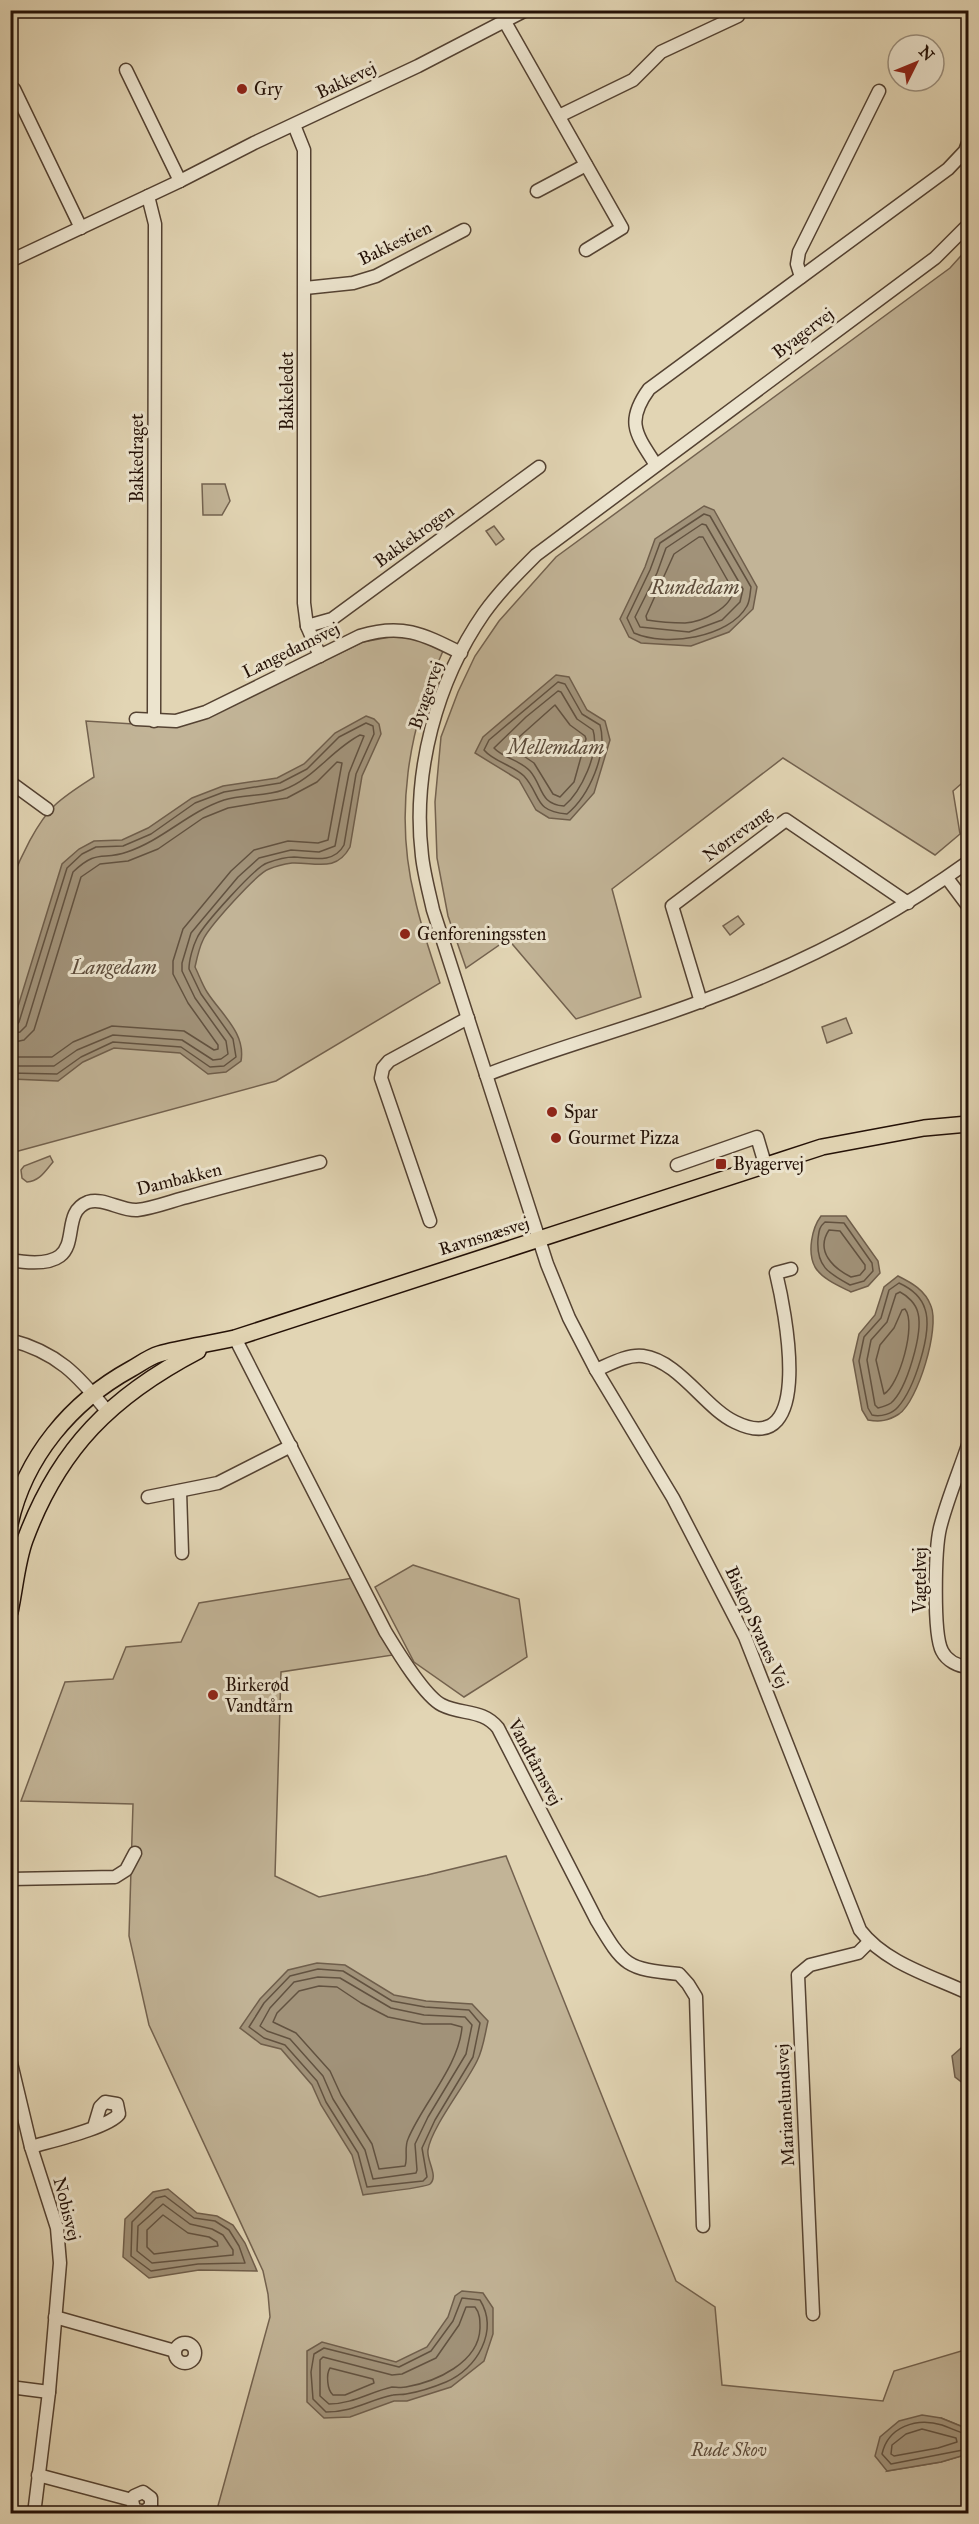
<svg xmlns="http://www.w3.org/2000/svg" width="979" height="2524" font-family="'IM FELL Great Primer',serif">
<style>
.green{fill:#c2b497;stroke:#73624f;stroke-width:1.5}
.water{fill:#a19279;stroke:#6f5e4b;stroke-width:1.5}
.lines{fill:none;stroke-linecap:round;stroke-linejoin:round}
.shore{stroke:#625240;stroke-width:1.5}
.minor-casing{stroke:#544232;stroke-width:15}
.major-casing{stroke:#241107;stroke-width:18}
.minor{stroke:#ece4ce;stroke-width:12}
.major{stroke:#e2d5b4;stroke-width:15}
.poi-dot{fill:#8f2418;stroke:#ece4ce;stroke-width:2}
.labels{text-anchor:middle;stroke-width:6;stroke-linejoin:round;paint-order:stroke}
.street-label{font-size:18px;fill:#241107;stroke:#ece4ce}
.poi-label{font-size:18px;fill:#241107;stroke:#ece4ce;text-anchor:start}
.park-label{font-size:18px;font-style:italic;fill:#5b4a39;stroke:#ece4ce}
.water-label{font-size:20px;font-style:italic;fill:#5c4b3a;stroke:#ece4ce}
</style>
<rect width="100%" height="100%" fill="#e2d5b4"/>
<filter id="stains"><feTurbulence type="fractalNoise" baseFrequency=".00333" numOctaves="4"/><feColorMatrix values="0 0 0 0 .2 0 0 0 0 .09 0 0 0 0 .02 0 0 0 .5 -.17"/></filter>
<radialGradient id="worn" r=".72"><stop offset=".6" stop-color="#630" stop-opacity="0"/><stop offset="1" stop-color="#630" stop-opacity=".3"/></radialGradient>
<g class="green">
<path d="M968,248V778L953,791L960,834L935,855L783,758L612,889L641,997L576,1019L508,939L466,968L448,916L437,858L435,802L441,737L458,692L475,656L499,621L556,557L950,268Z"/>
<path d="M202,484H225L230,501L222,515H203Z"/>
<path d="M494,526L504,539L496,545L486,531Z"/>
<path d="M390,637L415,638L443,651C408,729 394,815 415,899C421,927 431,955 440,983L276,1081L11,1153V882C20,858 37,822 55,805C67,794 80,786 94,777L86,721L166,726L214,714L363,642Z"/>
<path d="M738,916L744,924L730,935L723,926Z"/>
<path d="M846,1018L852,1033L827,1043L822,1027Z"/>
<path d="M50,1156L53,1162C45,1171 40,1181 27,1182L22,1178L21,1170L24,1166Z"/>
<path d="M413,1565L519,1599L527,1657L464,1697L414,1662L375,1587Z"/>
<path d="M353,1578L393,1655L281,1672L275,1876L319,1897L427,1875L506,1856L676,2281L715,2307L722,2385L883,2401L894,2371L968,2349V2429L941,2418L887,2471L941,2462L968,2454V2513H216L270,2317L268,2294L263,2271L149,2025L129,1936L133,1804L21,1801L65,1682L113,1679L126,1647L181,1642L199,1603Z"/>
</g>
<g class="water">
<path d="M704,506L714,510L757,587L753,609L729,632L691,646L641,643L629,637L620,619L645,567L655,539Z"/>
<path d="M556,675L569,677L587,710L605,721L610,740L594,793L570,820L549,818L536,810L519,780L475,753L483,737Z"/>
<path d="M366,716L374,719L379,724L381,734L362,776L350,847C336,873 315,862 292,863C285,864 276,866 269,869C257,873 208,928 203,940C199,948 197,958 195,967C199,975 202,984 207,992C221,1014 246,1033 241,1061L226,1072L208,1074L180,1053L114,1048L83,1062L58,1081L12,1079L11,1029L62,864L79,849L94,841L122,840L148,828L192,798L223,786L277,778L304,764L335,733Z"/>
<path d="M821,1216H846L878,1261L880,1273L868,1286L851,1292C839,1286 822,1279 815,1267C807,1252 812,1228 821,1216Z"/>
<path d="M898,1276C912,1283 925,1290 931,1306C940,1328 918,1401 899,1414C888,1421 880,1422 868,1420L862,1410L853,1360L859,1334L875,1315L884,1287Z"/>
<path d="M317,1963L345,1965L394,1995L426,2001L472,2004L488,2021C485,2034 483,2050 477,2061C466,2084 431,2128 428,2150C426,2160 439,2176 430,2184C425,2188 373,2193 363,2195L352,2155L321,2105L312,2085L281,2049L261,2044L240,2028L260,1999L288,1970Z"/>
<path d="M968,2042V2087L955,2077L952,2056Z"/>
<path d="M168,2189L197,2213L217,2216L233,2225L245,2243L257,2271L199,2270L149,2278L123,2257L125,2219L153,2192Z"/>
<path d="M462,2291L483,2293L493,2308V2334L484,2361L451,2387L407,2401H394L350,2417L324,2418L307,2402V2351L322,2342L396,2362L427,2347L448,2317L455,2296Z"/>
<path d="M922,2415L941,2418L968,2429V2454L941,2462L887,2471L875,2456L880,2437L899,2421Z"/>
</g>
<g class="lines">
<g class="shore">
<path d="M704,514L710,516L751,587C750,593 750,601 747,606C729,638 666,647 634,633L627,618L650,570L660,543Z"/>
<path d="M702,524L706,525L743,589L740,602L722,620L689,632L640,627L635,617L657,573L666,548Z"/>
<path d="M699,537H703L733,590C732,608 702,622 685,623C673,623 659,622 647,620L646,616L674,554Z"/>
<path d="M558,682L565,684L582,714L600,725C608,753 589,796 567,814C533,811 542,796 524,776C513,765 494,762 484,750L489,740Z"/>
<path d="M558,691L561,692L577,719L593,730C600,752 581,792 564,806C539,804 543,786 530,771C520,760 503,758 494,748L526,717Z"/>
<path d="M555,705L570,725L585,736L586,739L574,782L560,797L553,794L534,763L509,746Z"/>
<path d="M10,1027L16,1026L19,1022L67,868L82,854L96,847L123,846L151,834L195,803L224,792L280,783L307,769L339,737L366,723L373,726L374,734L356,774L344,845C334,864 312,858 294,857C286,857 275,860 267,863C255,867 203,925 197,938C193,946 189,960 189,969L201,994L233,1039L236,1057L224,1066L210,1067L181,1047L113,1042L81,1057L57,1074L10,1073"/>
<path d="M10,1034L20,1032L26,1026L73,872C98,848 102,861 127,852C163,840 188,812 224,800C242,794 264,797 283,790C314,779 331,750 360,735L364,736L349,773L335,846L319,852L291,850L259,858L238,877L191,933L182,963V971L195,998L226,1041L228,1054L221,1059L213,1060L182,1040L113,1035L77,1050L54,1066H10"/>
<path d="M10,1043L24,1040L34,1030L81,877L100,864L128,861L158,849L203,818L228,808L287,798L317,782L337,762L342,763L328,840L318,843L288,841L254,850L231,871L183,929L173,961V974L188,1003L218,1045V1049L214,1050L184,1031L112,1026L73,1042L52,1057H10"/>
<path d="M825,1222L844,1223L872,1263L873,1271L864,1281L850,1285C828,1273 816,1266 818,1239C819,1231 819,1227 825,1222Z"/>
<path d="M829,1230L840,1231L865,1265V1269L860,1275L851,1277C833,1268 815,1251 829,1230Z"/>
<path d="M899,1283C910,1288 921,1296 925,1309C933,1332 914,1389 898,1407C892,1414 881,1417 872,1415L868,1408L859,1361L864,1337L881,1318L889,1290Z"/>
<path d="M900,1292C908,1296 916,1304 918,1313C923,1333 907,1389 891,1403C888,1405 882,1407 878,1408L875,1405L867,1360L871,1340L887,1322L896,1294Z"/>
<path d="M905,1309C917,1324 899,1386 884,1394L876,1360L880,1345L894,1328L902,1310Z"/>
<path d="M318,1969L343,1971L392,2001L425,2007L469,2010L480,2023L473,2057L435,2120L422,2148L427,2177L423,2181L367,2187L358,2153L326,2102L317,2081L285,2045L264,2038L249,2027L264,2003L290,1976Z"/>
<path d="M318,1977L340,1978L391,2008L424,2015L465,2017L472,2025L466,2054L428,2117L415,2144L417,2170L416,2173L373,2179L365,2150L333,2099L323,2076L290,2039L267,2031L260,2026L270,2008L294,1982Z"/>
<path d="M319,1986L337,1987L361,2003L388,2017L423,2024H451L462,2027C459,2066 423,2103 408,2139C404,2148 408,2158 405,2166L379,2169L372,2144L341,2095L330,2071L296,2033L273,2022L277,2013L299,1991Z"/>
<path d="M165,2196L194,2218L215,2221L229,2230L239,2246L245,2263L198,2264L151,2271L131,2256L132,2222L156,2198Z"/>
<path d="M163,2204L190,2224L212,2229L223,2235L233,2250V2255L152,2263L137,2251L138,2226Z"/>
<path d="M163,2215L188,2233L209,2237L217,2242L218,2246L154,2254L147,2247V2230Z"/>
<path d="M462,2298L480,2300C499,2331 477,2369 446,2382C434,2387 419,2392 406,2394C402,2395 397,2394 393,2395C368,2400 354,2412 326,2412L313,2399L311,2372L314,2354L324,2348L399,2367L431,2351L453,2321Z"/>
<path d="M466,2307H475C480,2313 480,2320 480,2328C479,2363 435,2382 406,2387C401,2388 396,2387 392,2387C370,2392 352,2404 329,2404L320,2396V2360L323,2357L392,2375L402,2374L436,2358L459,2325Z"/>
<path d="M330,2368L373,2379L374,2383L345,2395H333C327,2390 326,2374 330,2368Z"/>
<path d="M922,2429L956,2438L957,2442L938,2448L894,2456L891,2454L892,2445L906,2434Z"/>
<path d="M968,2434C959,2433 951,2428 942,2425C916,2417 888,2427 882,2454L891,2464L968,2449"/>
</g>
<defs>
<g id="minor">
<path d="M502,10L505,22L622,228L586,250"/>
<path d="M126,70L180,181"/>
<path d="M14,89L81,228"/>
<path d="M559,116L633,80L661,52L738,16"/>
<path d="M294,125L304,150V603L307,626L320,656"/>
<path d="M537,191L586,165"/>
<path d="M148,196L155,224L154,721"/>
<path d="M968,225L935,258L536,555C517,574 499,592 484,613C436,682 412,773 422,856C424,874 429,892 433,910L547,1264L569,1318L596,1370L673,1498L745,1637L860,1930C885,1963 932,1976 968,1993"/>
<path d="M10,261L180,181L254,143L418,66L526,10"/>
<path d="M801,277L797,264L799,252L879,91"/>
<path d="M305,288L353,283L376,276L464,230"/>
<path d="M656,465C636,434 625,422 649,389L948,169L965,151L968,143"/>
<path d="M307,626L332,619L539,467"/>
<path d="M136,719L176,721L206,712L360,636C402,623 423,634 461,653"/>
<path d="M10,782L47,809"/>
<path d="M947,878L968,906"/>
<path d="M701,1002L672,906L786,820L908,903"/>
<path d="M486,1075C557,1047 631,1028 702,1001C797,966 886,921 968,862"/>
<path d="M677,1165L757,1137L765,1164"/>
<path d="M430,1221L381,1078L383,1068L389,1061L468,1018"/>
<path d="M10,1260C98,1275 52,1216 88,1202C103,1197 121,1211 137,1210C155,1208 174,1200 191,1196C234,1184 277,1173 320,1162"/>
<path d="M235,1338L385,1631C396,1649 424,1696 442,1705C462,1715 483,1709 498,1728L597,1921C624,1966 626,1969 679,1974L688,1984L696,1997L703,2226"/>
<path d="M10,1340C57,1352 78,1375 107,1411"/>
<path d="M596,1370C610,1364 628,1354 643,1356C679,1361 705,1408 735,1422C817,1462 784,1306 776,1273L791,1269"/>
<path d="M968,1445C959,1472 947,1500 940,1528C935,1549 933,1634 942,1651C947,1661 958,1666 968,1667"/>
<path d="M180,1491L182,1553"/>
<path d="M148,1497L218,1483L291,1446"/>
<path d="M10,1879L115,1877L126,1870L135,1853"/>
<path d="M10,2059L31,2147L57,2228L60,2263L49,2392L34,2514"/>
<path d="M31,2147C51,2141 108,2128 119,2114L117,2104L105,2102L100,2107L94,2127"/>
<path d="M813,2314L798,1975L810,1965L858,1953L869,1942"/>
<path d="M55,2317L175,2351"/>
<circle cx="185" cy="2353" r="10"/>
<path d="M10,2387L49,2392"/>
<path d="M38,2475L132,2500L134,2509L144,2512L151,2506V2498L143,2492L134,2496L132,2500"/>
</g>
<g id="major">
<path d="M10,1524C25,1457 71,1402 131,1369C140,1364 149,1357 159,1354C183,1347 210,1344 235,1338L822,1147L924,1128L968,1124"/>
<path d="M10,1612C15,1589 17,1562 25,1540C59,1448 112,1396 198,1351"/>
</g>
</defs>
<use href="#minor" class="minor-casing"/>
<use href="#major" class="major-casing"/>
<use href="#minor" class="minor"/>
<use href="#major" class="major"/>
</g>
<g class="poi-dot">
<circle cx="242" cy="89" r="6"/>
<circle cx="405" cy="934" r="6"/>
<circle cx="552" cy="1112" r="6"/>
<circle cx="556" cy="1138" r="6"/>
<rect x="715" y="1158" width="12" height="12" rx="3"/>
<circle cx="213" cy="1695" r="6"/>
</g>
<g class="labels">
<g class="street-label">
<text transform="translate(346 80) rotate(-25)" y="6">Bakkevej</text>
<text transform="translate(395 243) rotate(-26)" y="6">Bakkestien</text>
<text transform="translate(803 333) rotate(-37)" y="6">Byagervej</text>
<text transform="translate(287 391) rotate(-90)" y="6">Bakkeledet</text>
<text transform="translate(137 458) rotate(-90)" y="6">Bakkedraget</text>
<text transform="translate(414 536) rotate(-36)" y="6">Bakkekrogen</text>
<text transform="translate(291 650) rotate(-26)" y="6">Langedamsvej</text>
<text transform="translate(426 695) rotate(-71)" y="6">Byagervej</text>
<text transform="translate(737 834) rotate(-36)" y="6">Nørrevang</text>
<text transform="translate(179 1179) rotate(-14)" y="6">Dambakken</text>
<text transform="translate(484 1236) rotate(-17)" y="6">Ravnsnæsvej</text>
<text transform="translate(920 1580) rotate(-90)" y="6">Vagtelvej</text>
<text transform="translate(757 1627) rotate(66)" y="6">Biskop Svanes Vej</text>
<text transform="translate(535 1762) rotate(62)" y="6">Vandtårnsvej</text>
<text transform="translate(785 2105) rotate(-93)" y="6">Marianelundsvej</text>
<text transform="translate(67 2209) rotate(76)" y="6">Nobisvej</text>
</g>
<g class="poi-label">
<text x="254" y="95">Gry</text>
<text x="417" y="940">Genforeningssten</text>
<text x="564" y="1118">Spar</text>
<text x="568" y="1144">Gourmet Pizza</text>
<text x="733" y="1170">Byagervej</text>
<text x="225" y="1691">Birkerød<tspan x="225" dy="21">Vandtårn</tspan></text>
</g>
<g class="park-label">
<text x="729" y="2456">Rude Skov</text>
</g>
<g class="water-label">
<text x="695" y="594">Rundedam</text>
<text x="556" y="754">Mellemdam</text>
<text x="114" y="974">Langedam</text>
</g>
</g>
<rect width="979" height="2524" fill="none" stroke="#e2d5b4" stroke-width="36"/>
<rect x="12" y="12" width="955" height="2500" fill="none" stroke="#241107" stroke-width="3"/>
<rect x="18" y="18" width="943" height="2488" fill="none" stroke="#241107" stroke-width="1.5"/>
<g transform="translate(916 63) rotate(47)"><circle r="28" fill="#ece4ce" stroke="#9c907e" stroke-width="1.5"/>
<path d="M0-4.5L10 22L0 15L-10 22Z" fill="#8f2418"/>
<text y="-9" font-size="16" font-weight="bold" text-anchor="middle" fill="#241107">N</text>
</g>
<rect width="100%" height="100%" filter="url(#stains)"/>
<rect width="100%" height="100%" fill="url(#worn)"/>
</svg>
